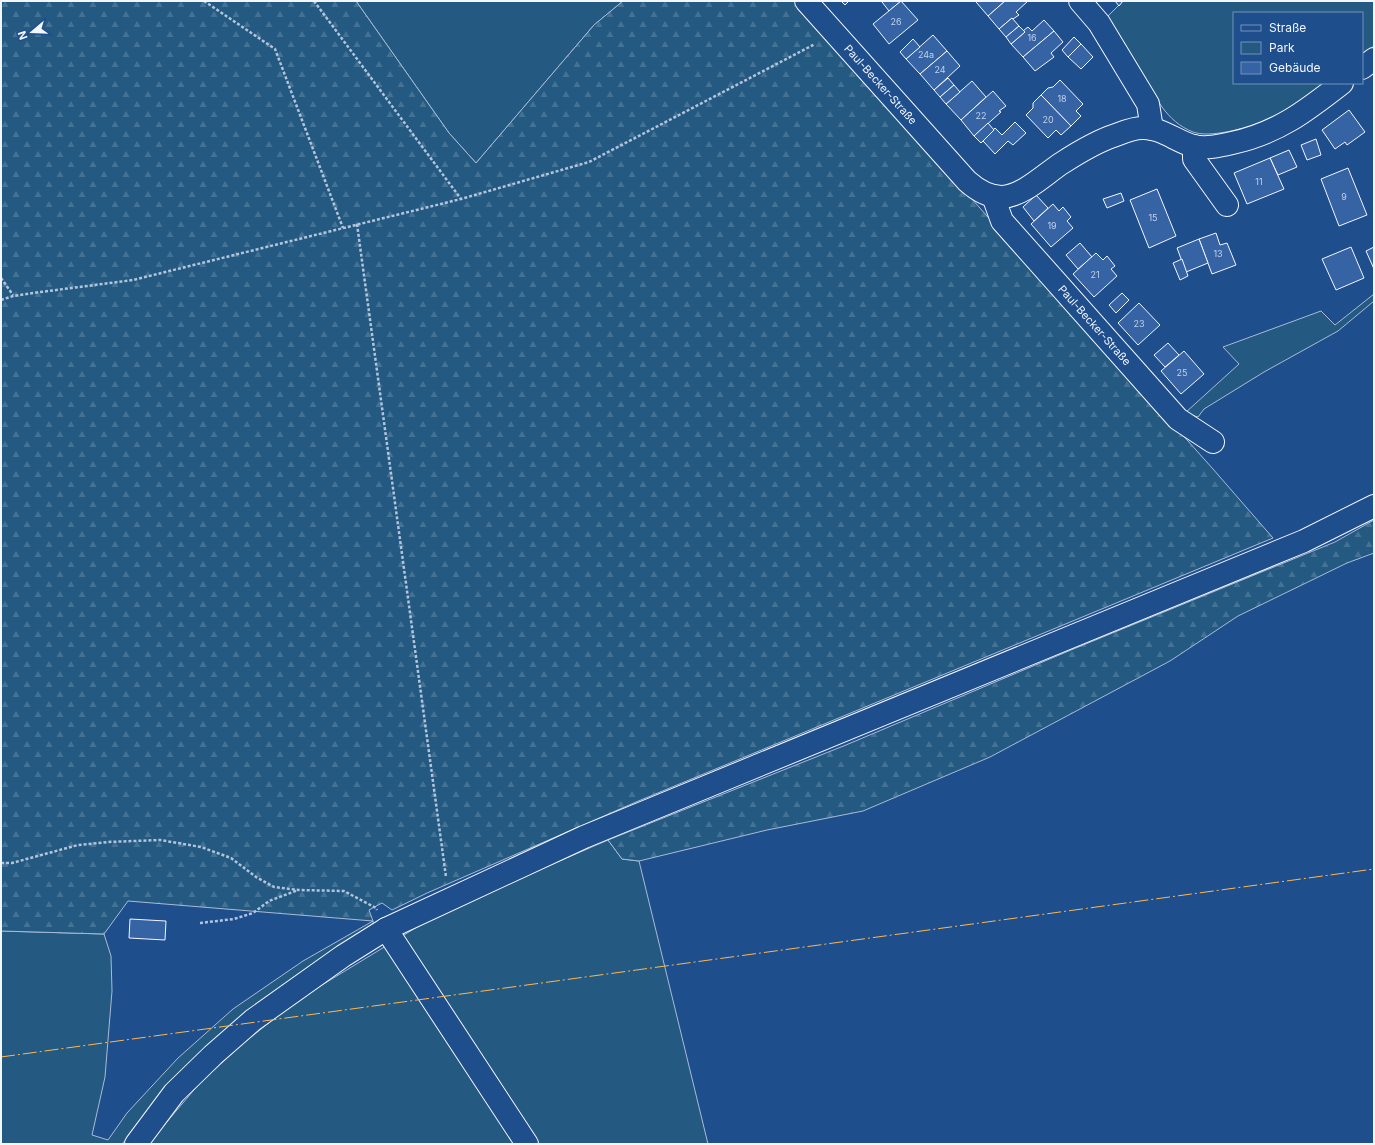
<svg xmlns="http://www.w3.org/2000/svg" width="1375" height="1145" font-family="Inter,sans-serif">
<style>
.green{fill:#245a82;stroke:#a8bbd7}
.forest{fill:url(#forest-firs);stroke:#a8bbd7}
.building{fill:#3563a3;stroke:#f2f6ff}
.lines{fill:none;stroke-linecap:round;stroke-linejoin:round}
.minor-casing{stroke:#f2f6ff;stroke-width:24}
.path{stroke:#b3c4dc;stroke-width:2.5;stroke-dasharray:3 2;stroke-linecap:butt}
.minor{stroke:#1f4e8c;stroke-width:22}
.power{stroke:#ffb74d;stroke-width:1;stroke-dasharray:14 3 2 3;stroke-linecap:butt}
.labels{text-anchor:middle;stroke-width:3;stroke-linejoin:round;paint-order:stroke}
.number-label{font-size:9px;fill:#c3d1e8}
.street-label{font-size:11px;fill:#f2f6ff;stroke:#1f4e8c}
</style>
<defs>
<pattern id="forest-firs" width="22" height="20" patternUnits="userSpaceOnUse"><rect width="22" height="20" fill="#245a82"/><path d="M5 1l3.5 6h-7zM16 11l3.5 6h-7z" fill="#447295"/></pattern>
</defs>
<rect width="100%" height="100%" fill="#1f4e8c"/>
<g class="green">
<path d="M356,1H623L594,25L476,163L449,133Z"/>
<path d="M1123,1H1374V46L1362,55V13H1234V83H1325C1292,108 1262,127 1220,133C1211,134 1202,135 1193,132C1180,127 1170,118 1162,107L1106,18Z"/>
<path d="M1374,294V301L1338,331L1264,372L1204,409L1198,417L1185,413L1239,364L1223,347L1321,311L1335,325Z"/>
<path d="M608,840L622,859L639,861L708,1144H148L199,1084L241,1045L299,999L422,924L497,888Z"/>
<path d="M373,921L374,930L154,1107L122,1144H1V931L104,934L111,956L112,991L105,1077L92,1135L108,1140L127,1113L178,1058L233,1009L303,961Z"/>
</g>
<g class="forest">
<path d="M1,1H356L449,133L476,163L594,25L623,1H795L1213,469L1273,538L636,802L427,893L392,910L382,903L369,910L373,921L128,901L104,934L1,931Z"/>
<path d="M1374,520V553L1347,563L1238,616L1170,661L990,757L863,811L767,830L639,861L622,859L608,840L846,745L1071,650L1335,542Z"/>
</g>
<g class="building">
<path d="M841,1H849L845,5Z"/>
<path d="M884,1H901L889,11L882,2Z"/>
<path d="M901,1L918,20L889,44L873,24Z"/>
<path d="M978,1H1005L988,16L976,2Z"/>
<path d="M1005,1H1028L1016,12L1019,15L1013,19L1012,18L999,29L988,16Z"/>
<path d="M1115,1H1123L1119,6Z"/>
<path d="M1012,18L1019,26L1006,37L999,29Z"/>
<path d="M1044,20L1054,31L1023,57L1011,44L1025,32L1023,31L1028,27L1032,31Z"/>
<path d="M1019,26L1025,32L1011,44L1006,37Z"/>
<path d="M1054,31L1063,42L1051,53L1054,57L1035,71L1023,57Z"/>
<path d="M933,35L947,51L920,74L906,59Z"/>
<path d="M1074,37L1081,44L1068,57L1062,50Z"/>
<path d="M913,39L920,47L906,59L900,52Z"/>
<path d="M1081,44L1093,57L1081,69L1068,57Z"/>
<path d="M947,51L960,66L934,90L920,74Z"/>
<path d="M948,78L954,85L940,97L934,90Z"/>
<path d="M1060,80L1083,104L1076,111L1081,116L1071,126L1041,95L1048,88L1053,87Z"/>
<path d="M972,81L986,97L961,120L946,104Z"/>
<path d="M954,85L960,92L946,104L940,97Z"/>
<path d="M993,91L1006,106L999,111L1001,112L974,136L961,120Z"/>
<path d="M1041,95L1071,126L1061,135L1056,130L1048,138L1026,115L1033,108V103Z"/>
<path d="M1349,110L1365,132L1347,145L1345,142L1335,149L1322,130Z"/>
<path d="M1015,122L1026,133L1013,145L1008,141L995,154L983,141L995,128L1002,135Z"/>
<path d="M988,123L994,130L981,143L974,136Z"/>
<path d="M1316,139L1321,155L1307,160L1301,145Z"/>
<path d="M1289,150L1297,167L1278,175L1270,158Z"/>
<path d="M1270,158L1284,189L1247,204L1234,173Z"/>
<path d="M1348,168L1367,215L1339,226L1321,179Z"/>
<path d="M1157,189L1176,236L1149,248L1130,200Z"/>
<path d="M1121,193L1124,201L1107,208L1103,199Z"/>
<path d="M1036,195L1048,208L1034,221L1023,207Z"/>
<path d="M1053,204L1059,211L1063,207L1071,217L1067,221L1073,228L1051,247L1031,224Z"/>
<path d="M1216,233L1220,245L1227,243L1236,265L1212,274L1199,239Z"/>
<path d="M1199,239L1208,263L1186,272L1177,248Z"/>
<path d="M1080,243L1092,257L1078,269L1066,255Z"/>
<path d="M1351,247L1364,278L1336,290L1322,259Z"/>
<path d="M1374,247V269L1366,251Z"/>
<path d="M1096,253L1103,260L1107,256L1115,266L1111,269L1117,276L1094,297L1073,274Z"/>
<path d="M1182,259L1188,276L1180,280L1173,263Z"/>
<path d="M1122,293L1129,300L1116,313L1109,305Z"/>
<path d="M1139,303L1160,325L1138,345L1118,323Z"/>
<path d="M1168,343L1179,355L1165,367L1154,355Z"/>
<path d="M1184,351L1204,374L1181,394L1161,371Z"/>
<path d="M130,919L166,921L165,940L129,938Z"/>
</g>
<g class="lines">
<defs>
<g id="minor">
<path id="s1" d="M806,1L967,181C977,190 988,197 1002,197C1023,196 1045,174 1062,163C1079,152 1097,141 1116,135C1124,132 1133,128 1142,128C1160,127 1176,141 1193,146C1206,149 1219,146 1232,143C1278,133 1306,111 1342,83"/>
<path d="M1080,1L1099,23L1148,104L1152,129"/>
<path d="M1362,68L1374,59"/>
<path d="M1194,146V159L1227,205"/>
<path id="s2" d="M993,196L1002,221L1178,419L1213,442"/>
<path d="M386,929L527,1144"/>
<path d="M136,1144L174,1093L213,1055L253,1020L343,956L386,929L584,837L1304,541L1374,506"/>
</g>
</defs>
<use href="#minor" class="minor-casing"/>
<g class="path">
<path d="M204,1L275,49L343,228"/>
<path d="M314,1L461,199"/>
<path d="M357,224L446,877"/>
<path d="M1,278L13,295"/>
<path d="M1,300L13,296L33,293L133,280L461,199L589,162L815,44"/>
<path d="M1,863H12L78,845L108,842L160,840L201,847L231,858L256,877L274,887L299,890L344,891L376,908L377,910"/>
<path d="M200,923L234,919L253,913L269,901L298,890"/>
</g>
<use href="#minor" class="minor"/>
<path class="power" d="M1,1057L1374,869"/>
</g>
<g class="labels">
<g class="number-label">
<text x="896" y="25">26</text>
<text x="1032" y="41">16</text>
<text x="926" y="58">24a</text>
<text x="940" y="73">24</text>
<text x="1062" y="102">18</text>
<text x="981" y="119">22</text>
<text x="1048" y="123">20</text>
<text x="1259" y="185">11</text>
<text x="1344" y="200">9</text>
<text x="1153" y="221">15</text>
<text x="1052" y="229">19</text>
<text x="1218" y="257">13</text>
<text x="1095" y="278">21</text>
<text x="1139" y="327">23</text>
<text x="1182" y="376">25</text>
</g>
<g class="street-label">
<text dy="4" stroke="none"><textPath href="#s1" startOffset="112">Paul-Becker-Straße</textPath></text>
<text dy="4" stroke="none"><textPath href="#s2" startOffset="166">Paul-Becker-Straße</textPath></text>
</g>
</g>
<rect width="1375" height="1145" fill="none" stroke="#f2f6ff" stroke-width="4"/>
<rect x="1233" y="12" width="130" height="72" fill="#1f4e8c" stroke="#7391ba"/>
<rect x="1241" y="25" width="20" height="6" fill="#1f4e8c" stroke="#7391ba"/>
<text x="1269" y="32" font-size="12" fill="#f2f6ff">Straße</text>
<rect x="1241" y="42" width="20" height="12" fill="#245a82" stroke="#7391ba"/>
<text x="1269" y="52" font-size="12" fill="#f2f6ff">Park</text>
<rect x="1241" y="62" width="20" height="12" fill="#3563a3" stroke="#7391ba"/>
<text x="1269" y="72" font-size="12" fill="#f2f6ff">Gebäude</text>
<g transform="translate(32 32) rotate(251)" stroke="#1f4e8c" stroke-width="3" paint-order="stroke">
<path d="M0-3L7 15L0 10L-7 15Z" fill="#f2f6ff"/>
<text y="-6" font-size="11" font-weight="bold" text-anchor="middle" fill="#f2f6ff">N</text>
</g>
</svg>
